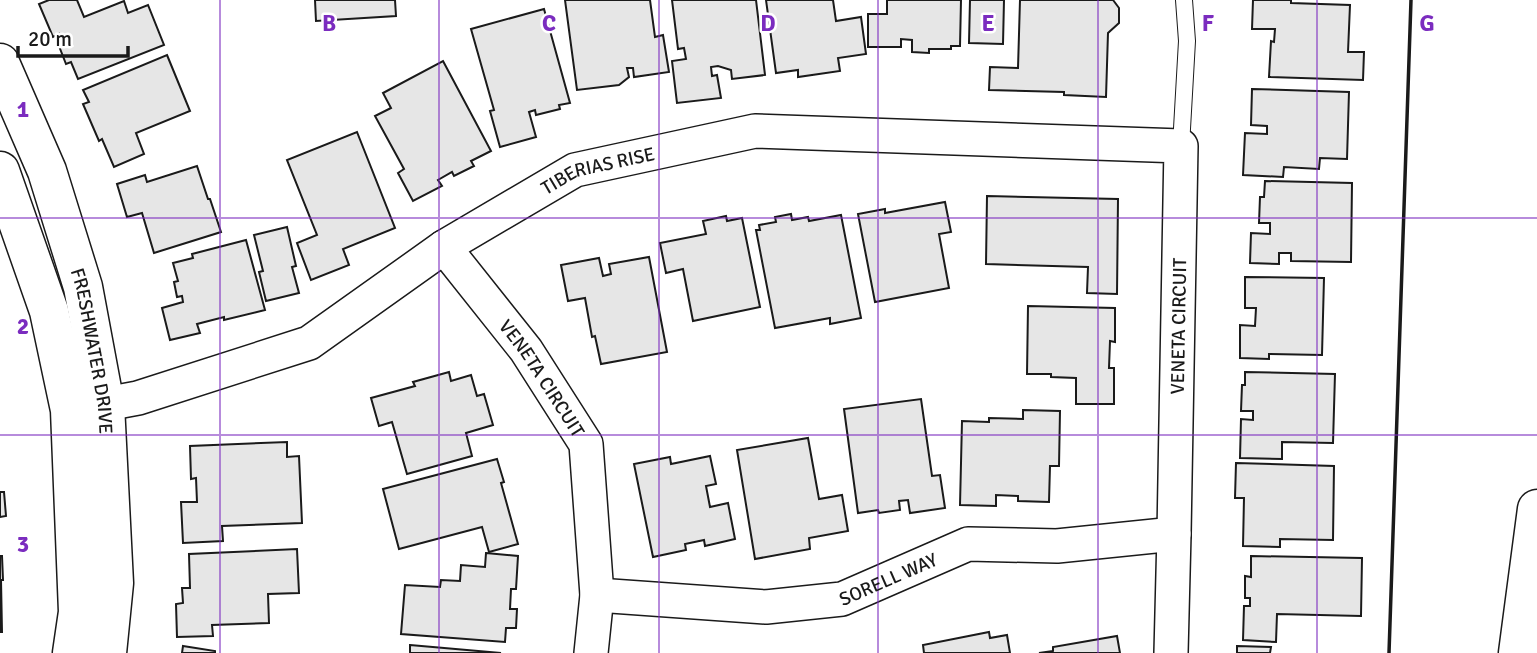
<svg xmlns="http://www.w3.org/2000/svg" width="1537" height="653" font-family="Signika,sans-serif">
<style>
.building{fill:#e6e6e6;stroke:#1a1a1a;stroke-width:2}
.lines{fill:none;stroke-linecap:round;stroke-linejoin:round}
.service-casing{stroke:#1a1a1a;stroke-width:18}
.minor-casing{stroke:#1a1a1a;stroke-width:36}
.tertiary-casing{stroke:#1a1a1a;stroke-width:41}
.motorway-casing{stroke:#1a1a1a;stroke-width:41}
.service{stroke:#fff;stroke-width:16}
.minor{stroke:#fff;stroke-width:33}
.tertiary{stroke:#fff;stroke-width:38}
.motorway{stroke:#fff;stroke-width:38}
.wall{stroke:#1a1a1a;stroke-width:3.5}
.grid{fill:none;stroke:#7b2cbf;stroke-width:2;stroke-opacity:0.55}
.labels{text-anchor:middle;stroke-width:5;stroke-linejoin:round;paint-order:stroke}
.street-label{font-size:19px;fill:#1a1a1a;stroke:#fff}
.grid-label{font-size:23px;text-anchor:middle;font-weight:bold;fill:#7b2cbf;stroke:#fff;stroke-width:5;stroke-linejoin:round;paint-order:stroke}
</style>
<rect width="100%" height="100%" fill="#fff"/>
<g class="building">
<path d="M49,0H77L84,17L124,1L128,13L148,5L164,45L78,79L71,62L66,64L59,46L63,44L59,34L53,37L39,4Z"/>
<path d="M315,0H395L396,16L316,21Z"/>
<path d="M565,0H650L655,37L663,35L669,72L634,77L633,68H627L629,77L619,85L577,90Z"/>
<path d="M672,0H756L765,75L732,79L731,70L718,66L711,67L712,76L717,75L721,98L677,103L672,61L686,59L684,48L678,49Z"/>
<path d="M766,0H833L836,21L861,17L866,54L838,58L840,71L798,77V70L776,73Z"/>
<path d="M887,0H961L960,46H951V49H929V53L912,52V40L901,39V47H868V14H887Z"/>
<path d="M970,0H1004L1003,44L969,43Z"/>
<path d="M1020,0H1113L1119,8V23L1108,33L1106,97L1064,95V92L989,90L990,67L1018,68Z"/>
<path d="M1253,0H1291V3L1350,5L1348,52H1364L1363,80L1269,77L1271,41L1274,42L1275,29H1252Z"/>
<path d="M544,9L570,103L559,105L560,109L536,115L535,110L529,112L536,137L500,147L490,111L494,110L471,29Z"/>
<path d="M167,55L190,111L136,133L144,154L114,167L102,139L99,141L83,104L89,102L83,90Z"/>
<path d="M443,61L491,151L471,161L474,166L454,176L452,172L438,180L442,186L413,201L398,173L404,169L375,116L391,108L383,93Z"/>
<path d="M1252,89L1349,92L1347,159L1320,158L1319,169L1284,167L1283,177L1243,175L1245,133L1267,134V126L1251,125Z"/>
<path d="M357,132L395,228L343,249L349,265L311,280L297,243L317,235L287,160Z"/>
<path d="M197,166L208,199H210L221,232L154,253L142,213L127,217L117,184L145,175L147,182Z"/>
<path d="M1265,181L1352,183L1351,262L1291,261V253H1279V264L1250,263L1251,233L1270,234V223H1259L1260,197H1264Z"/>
<path d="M987,196L1118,199L1117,294L1087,293L1088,267L986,264Z"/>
<path d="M945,202L951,232L939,234L949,288L875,302L858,214L885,209V213Z"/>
<path d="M791,214L792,220L808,217L809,221L841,215L861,318L830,324V318L775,328L756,230H760L759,225L776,222L775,217Z"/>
<path d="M726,216L727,221L742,218L760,307L693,321L683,269L666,273L660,243L706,234L703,221Z"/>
<path d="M287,227L296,266L292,267L299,293L266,301L259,272L263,271L254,235Z"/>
<path d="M246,240L265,310L224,320V317L197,324L200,333L170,340L162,308L183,302L182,296L177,297L174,282L178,281L173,263L193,258L192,254Z"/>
<path d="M649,257L667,352L601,364L595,336L592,337L585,298L568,301L561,265L599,258L603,276L611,274L609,264Z"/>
<path d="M1245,277L1324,278L1322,355L1269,354V359L1240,358V325L1255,326L1256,308H1245Z"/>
<path d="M1028,306L1115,308V342L1110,341L1109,368H1114V404H1076V378L1051,377V374H1027Z"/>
<path d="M449,372L451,381L471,375L477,396L484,394L493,425L466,433L472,456L407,474L392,422L379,426L371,398L415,386L413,382Z"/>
<path d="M1245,372L1335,374L1333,443L1282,442V459L1240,458L1241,419L1253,420V411H1241L1242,385H1245Z"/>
<path d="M921,399L932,476L940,475L945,508L910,513L908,500L899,501L900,510L879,513L878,510L858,513L844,409Z"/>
<path d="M1023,410L1060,411L1059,466H1050L1049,502L1018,501V496L996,495V506L960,505L962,421L989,422V418L1023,419Z"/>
<path d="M808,438L819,499L842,495L848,531L809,538L810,549L755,559L737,450Z"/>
<path d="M287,442V457L299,456L302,523L222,526L223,541L183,543L181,502H197L196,478L191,479L190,446Z"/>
<path d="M710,456L716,484L706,486L710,507L728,503L735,539L705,546L704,540L685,544L686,550L653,557L634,464L670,457L671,464Z"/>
<path d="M497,459L504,482L501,483L518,544L489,552L482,527L399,549L383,489Z"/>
<path d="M1236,463L1334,466L1333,540L1280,539V547L1243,546L1244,498H1235Z"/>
<path d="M0,492H4L6,516L0,517Z"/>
<path d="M297,549L299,593L268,594L269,623L212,625L213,636L177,637L176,604L183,603L182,588H190L189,554Z"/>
<path d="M486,553L518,556L516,589H511L510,609H517L516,628H506L505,642L401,634L405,585L440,587L441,580L460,581L461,565L485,567Z"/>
<path d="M0,556H2L3,580H1L2,632H0Z"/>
<path d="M1251,556L1362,558L1361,616L1277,614L1276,642L1243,640L1244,606H1250V598H1245V576L1251,577Z"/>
<path d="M989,632L990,638L1007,635L1010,653H924L923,645Z"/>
<path d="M1117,636L1120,653H1039L1053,651V647Z"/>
<path d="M410,645L501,653H410Z"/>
<path d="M183,646L215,651V653H182Z"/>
<path d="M1237,646L1271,647L1270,653H1237Z"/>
</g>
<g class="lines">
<defs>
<path id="service" d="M1181,146L1187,41L1184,0"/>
<g id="minor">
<path id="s1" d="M444,247L526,350L586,444L597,595L591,653"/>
<path id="s2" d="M79,409L138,398L309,343L444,247L575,170L755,131L1181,146L1174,534L1171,653"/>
<path id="s3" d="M597,595L766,607L842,599L968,544L1057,546L1174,534"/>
</g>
<g id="tertiary">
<path id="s4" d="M0,63L47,171L83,287L105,405L114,583L107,653"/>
<path d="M0,171L49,311L70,410L78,612L72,653"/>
</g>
<path id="motorway" d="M1518,653L1537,509"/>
</defs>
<use href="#service" class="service-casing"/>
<use href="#minor" class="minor-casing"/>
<use href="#tertiary" class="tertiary-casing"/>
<use href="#motorway" class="motorway-casing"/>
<use href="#service" class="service"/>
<use href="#minor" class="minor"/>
<use href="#tertiary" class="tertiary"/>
<use href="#motorway" class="motorway"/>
<path class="wall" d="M1389,653L1411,0"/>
</g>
<path class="grid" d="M220,0V653M439,0V653M659,0V653M878,0V653M1098,0V653M1317,0V653M0,218H1537M0,435H1537"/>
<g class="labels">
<g class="street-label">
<text dy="7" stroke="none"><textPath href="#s2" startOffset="579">TIBERIAS RISE</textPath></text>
<text transform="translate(1178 326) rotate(-89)" y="7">VENETA CIRCUIT</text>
<text dy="7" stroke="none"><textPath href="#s4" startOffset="304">FRESHWATER DRIVE</textPath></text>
<text dy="7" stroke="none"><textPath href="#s1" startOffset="164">VENETA CIRCUIT</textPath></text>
<text dy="7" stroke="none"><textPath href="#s3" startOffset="296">SORELL WAY</textPath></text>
</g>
</g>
<g class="grid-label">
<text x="329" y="31">B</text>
<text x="549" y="31">C</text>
<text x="768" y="31">D</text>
<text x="988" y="31">E</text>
<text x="1208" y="31">F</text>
<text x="1427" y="31">G</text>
<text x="23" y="117">1</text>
<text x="23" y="334">2</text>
<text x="23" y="552">3</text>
</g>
<path d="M18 46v10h110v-10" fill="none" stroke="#1a1a1a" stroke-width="3.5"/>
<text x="28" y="46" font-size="21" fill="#1a1a1a" stroke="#ffffff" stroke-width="5" paint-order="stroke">20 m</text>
</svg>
